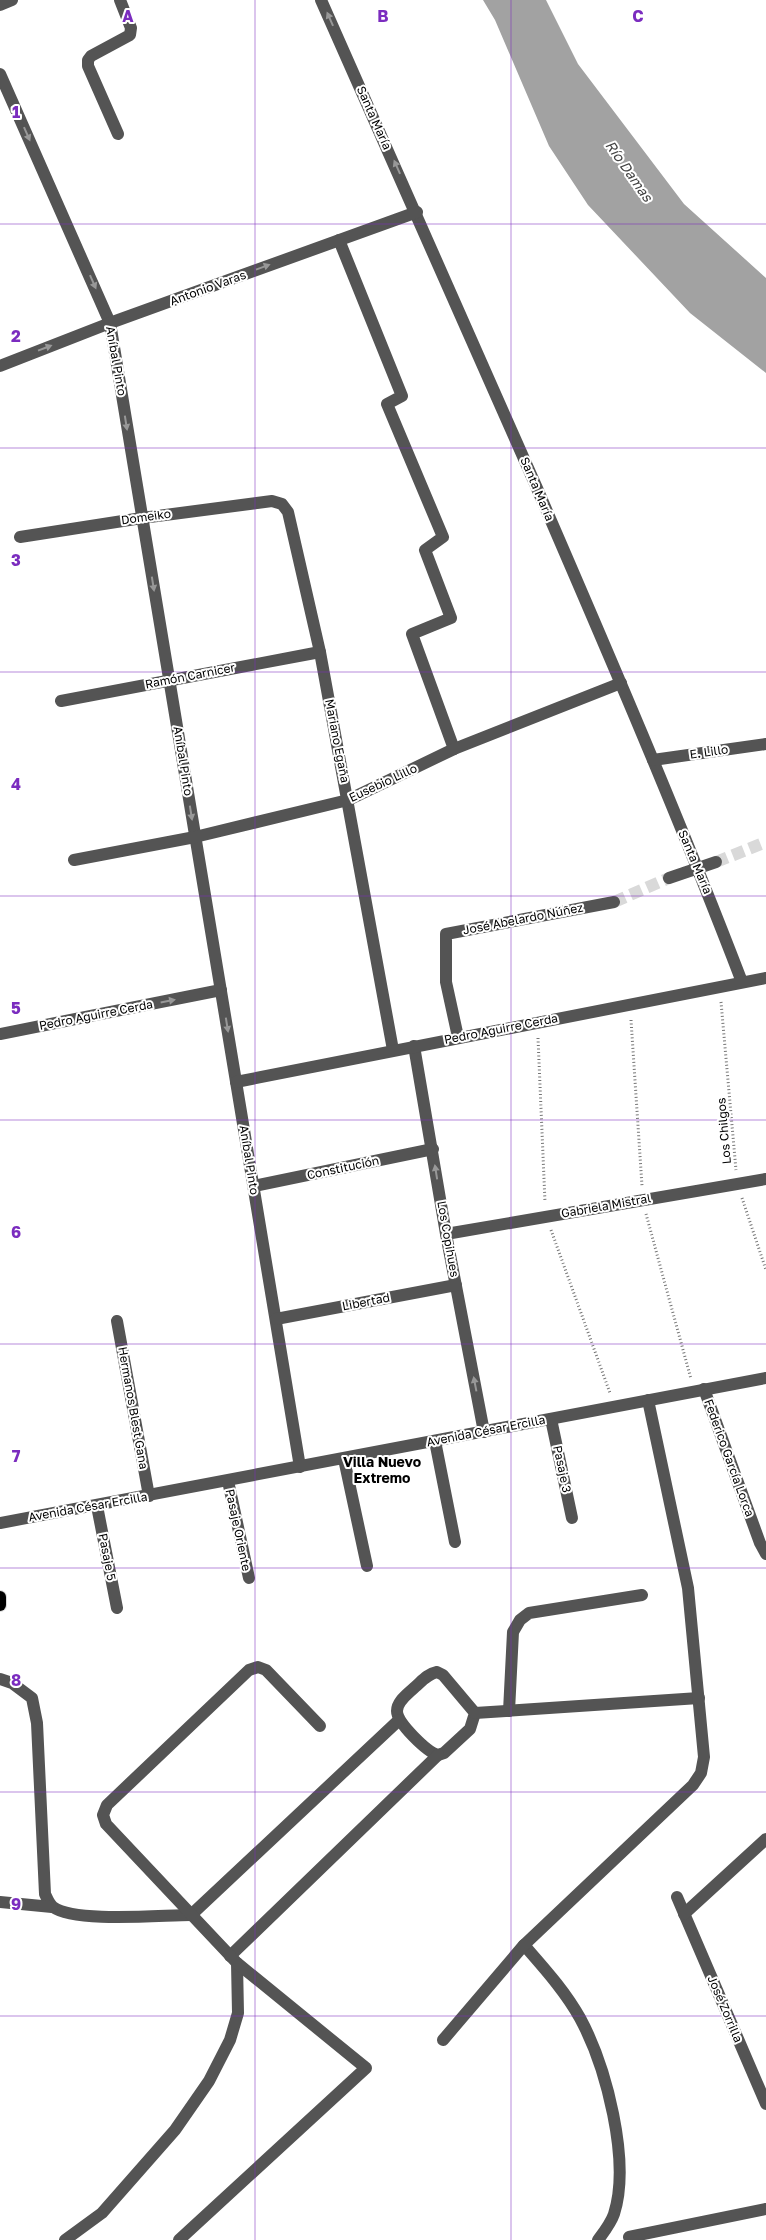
<svg xmlns="http://www.w3.org/2000/svg" width="766" height="2240" font-family="'Golos Text',sans-serif">
<style>
.water{fill:#a2a2a2}
.lines{fill:none;stroke-linecap:round;stroke-linejoin:round}
.minor-tunnel{stroke:#d9d9d9;stroke-width:12;stroke-dasharray:12 6;stroke-linecap:butt}
.major-casing{stroke:#dbdbdb;stroke-width:14}
.path{stroke:#767676;stroke-width:3;stroke-dasharray:1 2.5;stroke-linecap:butt}
.minor{stroke:#545454;stroke-width:12}
.major{stroke:#000;stroke-width:12}
.oneway{fill:#989898}
.grid{fill:none;stroke:#7b2cbf;stroke-width:1;stroke-opacity:0.55}
.labels{text-anchor:middle;stroke-width:4;stroke-linejoin:round;paint-order:stroke}
.street-label{font-size:12px;fill:#000;stroke:#fff}
.water-label{font-size:14px;font-style:italic;fill:#434343;stroke:#fff}
.neighbourhood-label{font-size:14px;font-weight:bold;fill:#000;stroke:#fff}
.grid-label{font-size:16px;text-anchor:middle;font-weight:bold;fill:#7b2cbf;stroke:#fff;stroke-width:4;stroke-linejoin:round;paint-order:stroke}
</style>
<rect width="100%" height="100%" fill="#fff"/>
<path class="water" d="M483,0H546L578,64L684,204L766,278V373L690,313L588,205L549,146L495,20Z"/>
<g class="lines">
<g class="minor-tunnel">
<path d="M716,862L766,842"/>
<path d="M614,902L669,878"/>
</g>
<defs>
<path id="major" d="M0,1597V1605"/>
</defs>
<use href="#major" class="major-casing"/>
<g class="path">
<path d="M721,1002L736,1170"/>
<path d="M631,1020L642,1186"/>
<path d="M538,1038L545,1202"/>
<path d="M742,1198L766,1270"/>
<path d="M646,1214L691,1379"/>
<path d="M551,1230L610,1393"/>
</g>
<g class="minor">
<path d="M321,0C394,162 465,324 536,486C607,650 678,815 742,982"/>
<path d="M0,5L12,0"/>
<path d="M0,74L110,323L300,1467"/>
<path d="M118,134L88,66V60L91,56L130,35L131,28L120,0"/>
<path d="M339,240L402,396L387,404L443,537L425,550L451,618L412,634L454,749"/>
<path d="M0,366L110,323L417,212"/>
<path d="M20,537L142,518L272,501L282,504L288,512L320,652L393,1050"/>
<path d="M61,701L320,652"/>
<path d="M653,760L766,744"/>
<path d="M74,860L195,837L348,800L454,749L621,683"/>
<path d="M669,878L716,862"/>
<path d="M0,1034L221,990"/>
<path d="M458,1037L446,982V934L614,902"/>
<path d="M414,1046L446,1234L484,1432"/>
<path d="M236,1082L766,978"/>
<path d="M254,1186L433,1149"/>
<path d="M446,1234L766,1179"/>
<path d="M276,1319L456,1285"/>
<path d="M117,1321L149,1496"/>
<path d="M704,1389L760,1543L766,1554"/>
<path d="M551,1419L572,1518"/>
<path d="M435,1441L455,1542"/>
<path d="M344,1459L367,1566"/>
<path d="M228,1481L249,1578"/>
<path d="M97,1506L117,1608"/>
<path d="M0,1523L766,1378"/>
<path d="M437,1672L443,1675L475,1713L470,1729L444,1753L438,1755C427,1752 397,1723 397,1711C397,1701 408,1694 415,1687C422,1681 427,1674 437,1672Z"/>
<path d="M0,1679L12,1683L32,1698L37,1723L45,1894C47,1898 49,1904 53,1907C75,1923 161,1915 191,1915L399,1720"/>
<path d="M509,1711L513,1632L520,1620L529,1613L642,1595"/>
<path d="M475,1713L699,1698"/>
<path d="M677,1897L766,2104"/>
<path d="M0,1902L52,1907"/>
<path d="M684,1914L766,1839"/>
<path d="M524,1945C544,1968 565,1991 580,2018C606,2066 631,2161 614,2214C611,2223 604,2232 598,2240"/>
<path d="M230,1956L438,1755"/>
<path d="M443,2040L524,1945L693,1785L701,1773L704,1757L688,1588L648,1400"/>
<path d="M629,2237L766,2209"/>
<path d="M65,2240L102,2213L175,2130L209,2081L230,2040L238,2013L237,1963"/>
<path d="M179,2240L366,2068L237,1963L106,1824L103,1815L107,1805L249,1670L258,1667L266,1670L320,1726"/>
</g>
<use href="#major" class="major"/>
</g>
<defs><path id="oneway-solid" d="M-6-.8H1V-3.2L6.5 0L1 3.2V.8H-6Z" transform="scale(1.25)"/></defs>
<g class="oneway">
<use href="#oneway-solid" transform="translate(330 19) rotate(-114)"/>
<use href="#oneway-solid" transform="translate(27 134) rotate(66)"/>
<use href="#oneway-solid" transform="translate(397 167) rotate(-114)"/>
<use href="#oneway-solid" transform="translate(263 267) rotate(-20)"/>
<use href="#oneway-solid" transform="translate(93 282) rotate(66)"/>
<use href="#oneway-solid" transform="translate(45 348) rotate(-21)"/>
<use href="#oneway-solid" transform="translate(126 423) rotate(81)"/>
<use href="#oneway-solid" transform="translate(153 584) rotate(81)"/>
<use href="#oneway-solid" transform="translate(191 813) rotate(81)"/>
<use href="#oneway-solid" transform="translate(168 1001) rotate(-11)"/>
<use href="#oneway-solid" transform="translate(227 1025) rotate(81)"/>
<use href="#oneway-solid" transform="translate(436 1172) rotate(-99)"/>
<use href="#oneway-solid" transform="translate(475 1384) rotate(-101)"/>
</g>
<path class="grid" d="M255,0V2240M511,0V2240M0,224H766M0,448H766M0,672H766M0,896H766M0,1120H766M0,1344H766M0,1568H766M0,1792H766M0,2016H766"/>
<g class="labels">
<g class="street-label">
<text transform="translate(374 118) rotate(66)" y="4">Santa María</text>
<text transform="translate(208 288) rotate(-20)" y="4">Antonio Varas</text>
<text transform="translate(116 361) rotate(80)" y="4">Aníbal Pinto</text>
<text transform="translate(537 489) rotate(67)" y="4">Santa María</text>
<text transform="translate(146 517) rotate(-8)" y="4">Domeiko</text>
<text transform="translate(190 676) rotate(-11)" y="4">Ramón Carnicer</text>
<text transform="translate(337 741) rotate(79)" y="4">Mariano Egaña</text>
<text transform="translate(709 752) rotate(-8)" y="4">E. Lillo</text>
<text transform="translate(183 761) rotate(81)" y="4">Aníbal Pinto</text>
<text transform="translate(383 783) rotate(-25)" y="4">Eusebio Lillo</text>
<text transform="translate(695 862) rotate(67)" y="4">Santa María</text>
<text transform="translate(523 919) rotate(-11)" y="4">José Abelardo Núñez</text>
<text transform="translate(96 1015) rotate(-11)" y="4">Pedro Aguirre Cerda</text>
<text transform="translate(501 1029) rotate(-11)" y="4">Pedro Aguirre Cerda</text>
<text transform="translate(724 1131) rotate(-95)" y="4">Los Chilgos</text>
<text transform="translate(249 1160) rotate(81)" y="4">Aníbal Pinto</text>
<text transform="translate(343 1168) rotate(-12)" y="4">Constitución</text>
<text transform="translate(606 1206) rotate(-10)" y="4">Gabriela Mistral</text>
<text transform="translate(448 1239) rotate(80)" y="4">Los Copihues</text>
<text transform="translate(366 1302) rotate(-11)" y="4">Libertad</text>
<text transform="translate(133 1408) rotate(80)" y="4">Hermanos Blest Gana</text>
<text transform="translate(486 1431) rotate(-11)" y="4">Avenida César Ercilla</text>
<text transform="translate(729 1458) rotate(70)" y="4">Federico García Lorca</text>
<text transform="translate(562 1469) rotate(78)" y="4">Pasaje 3</text>
<text transform="translate(88 1507) rotate(-10)" y="4">Avenida César Ercilla</text>
<text transform="translate(238 1530) rotate(78)" y="4">Pasaje Oriente</text>
<text transform="translate(107 1557) rotate(79)" y="4">Pasaje 5</text>
<text transform="translate(725 2009) rotate(67)" y="4">José Zorrilla</text>
</g>
<g class="water-label">
<text transform="translate(629 171) rotate(55)" y="5">Río Damas</text>
</g>
<g class="neighbourhood-label">
<text x="382" y="1467">Villa Nuevo<tspan x="382" dy="16">Extremo</tspan></text>
</g>
</g>
<g class="grid-label">
<text x="128" y="22">A</text>
<text x="383" y="22">B</text>
<text x="638" y="22">C</text>
<text x="16" y="118">1</text>
<text x="16" y="342">2</text>
<text x="16" y="566">3</text>
<text x="16" y="790">4</text>
<text x="16" y="1014">5</text>
<text x="16" y="1238">6</text>
<text x="16" y="1462">7</text>
<text x="16" y="1686">8</text>
<text x="16" y="1910">9</text>
</g>
</svg>
